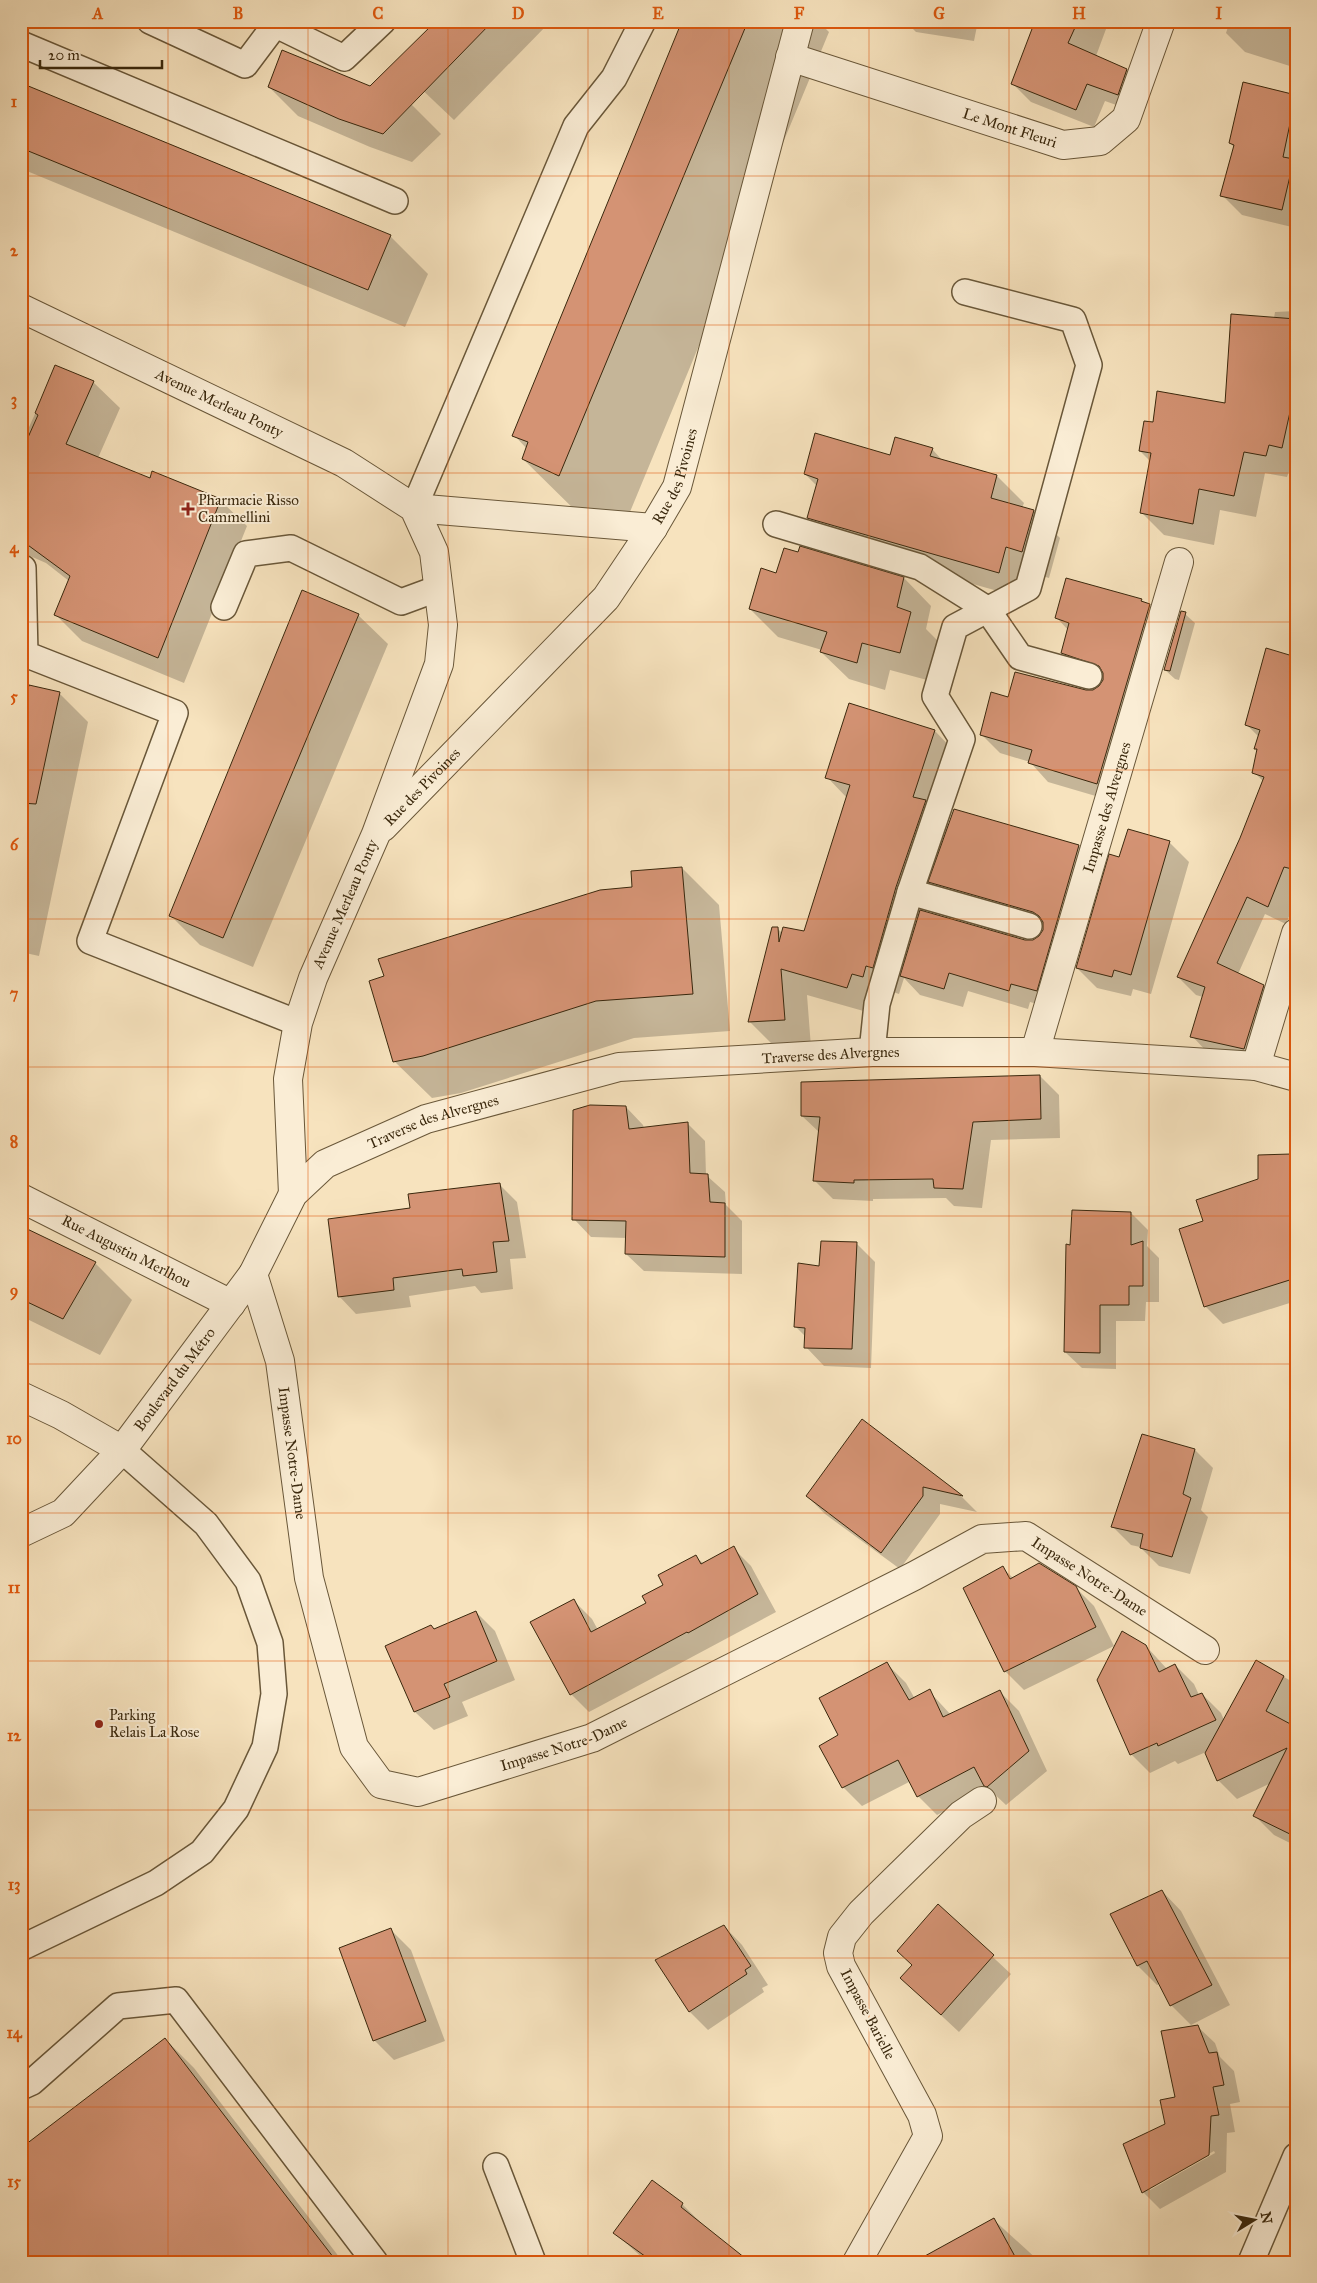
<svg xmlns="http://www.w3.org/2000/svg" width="1317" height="2283" font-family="'IM FELL Great Primer',serif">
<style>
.shadow{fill:#0003;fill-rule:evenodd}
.building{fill:#d49374;stroke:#3a280d}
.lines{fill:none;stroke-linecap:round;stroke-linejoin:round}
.service-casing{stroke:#695739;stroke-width:28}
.minor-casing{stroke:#695739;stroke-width:30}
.service{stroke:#faedd5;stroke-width:25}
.minor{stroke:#faedd5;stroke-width:28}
.grid{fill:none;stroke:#df570c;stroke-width:1;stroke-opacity:0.55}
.poi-dot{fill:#8f2418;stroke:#faedd5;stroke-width:2}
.labels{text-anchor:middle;stroke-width:4;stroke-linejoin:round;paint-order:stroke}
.street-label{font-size:15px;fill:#3a280d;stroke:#faedd5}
.poi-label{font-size:15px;fill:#3a280d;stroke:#faedd5;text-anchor:start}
.neatline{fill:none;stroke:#df570c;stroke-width:2}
.grid-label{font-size:16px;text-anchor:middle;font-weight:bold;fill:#df570c}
</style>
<rect width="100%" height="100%" fill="#f7e3be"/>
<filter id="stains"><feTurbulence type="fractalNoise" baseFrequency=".004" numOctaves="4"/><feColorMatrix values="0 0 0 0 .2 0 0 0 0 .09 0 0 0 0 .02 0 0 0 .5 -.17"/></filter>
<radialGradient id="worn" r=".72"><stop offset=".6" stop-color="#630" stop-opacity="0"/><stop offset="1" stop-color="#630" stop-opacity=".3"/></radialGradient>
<g class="shadow">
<path d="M438,21H551L454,120L395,64Z"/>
<path d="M684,21H818L829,32L620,536L584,519L523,459L527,449L514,435Z"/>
<path d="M905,21H978L974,41L916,32Z"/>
<path d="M1036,21H1109L1096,56L1127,70L1145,88L1136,112L1105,101L1094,127L1031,102L1013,84Z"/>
<path d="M1230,21H1296V58L1293,67L1245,52L1226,33Z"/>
<path d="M283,52L412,105L441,134L412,162L370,147L298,116L269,87Z"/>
<path d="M1243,83L1296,97V228L1242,215L1222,195L1234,147L1230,143Z"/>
<path d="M21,84L390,236L428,274L405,327L22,169Z"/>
<path d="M1296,311V467L1291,466L1287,477L1265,473L1256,517L1220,510L1214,545L1164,535L1142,513L1151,462L1140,451L1154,424L1227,404L1274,318L1275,312Z"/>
<path d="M56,367L93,382L120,408L98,458L151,480L220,500L247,526L184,683L82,641L56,615L69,581L46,563L21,552V445Z"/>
<path d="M932,449L943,461L997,476L1024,503L1022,508L1033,511L1060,538L1049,578L1033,573L1026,599L835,545L809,518L817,486L805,474Z"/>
<path d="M801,548L904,578L931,606L926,629L938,641L927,680L890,670L885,690L849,679L821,652L822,650L778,637L750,609L799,553Z"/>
<path d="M1141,600L1150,605L1169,624L1116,802L1048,782L1030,762L1000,753L981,734L1009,698L1093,691L1100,687L1104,679L1081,672L1062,653L1068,630L1057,618Z"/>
<path d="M1185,614L1195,623L1179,680L1175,679L1165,670Z"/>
<path d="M358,615L388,644L253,967L200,945L171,916Z"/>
<path d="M1296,632V899L1286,924L1265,914L1238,974L1263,986L1281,1003L1262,1066L1209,1054L1192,1036L1203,997L1196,995L1178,977L1241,838L1264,782L1254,772L1258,751L1255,749L1259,737L1247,725L1290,656Z"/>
<path d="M59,693L88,722L39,956L21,952V726Z"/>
<path d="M935,731L961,758L942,818L949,825L954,810L1079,846L1098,865L1055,1009L1030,1002L1028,1009L968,991L963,1007L920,995L904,978L899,994L893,992L874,1014L807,995L811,1047L776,1048L749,1021L778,929L783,934L805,933L847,798L827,777ZM933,885L949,901L1044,928L1039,938L1032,941H1025L924,912Z"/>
<path d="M1169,842L1189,862L1151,994L1133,989L1131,996L1097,988L1077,968L1120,859Z"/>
<path d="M682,868L719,905L730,1031L634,1038L461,1093L432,1098L394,1061L633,888Z"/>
<path d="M1040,1076L1059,1095L1060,1138L991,1140L982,1208L954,1206L946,1198L873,1199V1201L833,1199L814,1180L820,1133L802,1116Z"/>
<path d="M626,1107L643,1125L644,1128L687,1123L705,1141L706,1175L725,1192L726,1205L742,1221V1274L644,1271L626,1254L627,1238L591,1237L574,1219Z"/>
<path d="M1290,1155L1296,1161V1301L1223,1324L1205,1306L1204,1222Z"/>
<path d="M499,1184L517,1202L526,1258L510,1259L513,1289L481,1293L475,1286L409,1296L411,1307L356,1314L339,1296L411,1209Z"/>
<path d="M1131,1213L1148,1230L1147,1246L1159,1258V1302H1146L1145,1321H1116V1369L1082,1368L1065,1352L1071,1246Z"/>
<path d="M21,1227L95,1263L132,1300L100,1355L21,1316Z"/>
<path d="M856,1243L875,1262L871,1368L824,1366L806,1347V1337L796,1327L821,1268Z"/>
<path d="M862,1421L962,1497L977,1512L940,1504V1514L900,1569L825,1514L807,1496Z"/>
<path d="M1195,1450L1213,1468L1201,1510L1208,1517L1190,1574L1159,1566L1140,1547L1131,1545L1113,1527Z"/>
<path d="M733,1548L751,1566L776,1612L589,1712L571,1694L574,1601L592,1619L598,1630L647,1603L696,1557L704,1564Z"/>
<path d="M1003,1568L1014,1579L1075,1587L1094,1606L1114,1646L1024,1690L1005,1671Z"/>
<path d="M476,1612L495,1631L515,1680L462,1702L468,1716L434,1730L415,1712L434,1630Z"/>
<path d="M1146,1646L1167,1669L1175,1665L1194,1684L1199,1695L1202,1694L1221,1713L1224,1720L1257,1661L1296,1684V1846L1274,1835L1255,1816L1271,1783L1237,1799L1218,1780L1206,1752L1178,1764L1175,1761L1150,1773L1131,1754Z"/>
<path d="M887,1664L906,1683L915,1699L929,1691L951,1715L1000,1692L1019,1711L1047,1771L1006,1805L988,1788L937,1815L918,1796L911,1781L862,1806L843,1787L840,1736Z"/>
<path d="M1162,1891L1181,1911L1230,2005L1191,2025L1171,2005L1159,1984L1157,1985L1138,1966Z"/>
<path d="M938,1906L1011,1974L959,2032L901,1978L913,1965Z"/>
<path d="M724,1926L742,1945L768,1985L762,1988L764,1992L708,2030L690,2012L656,1961Z"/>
<path d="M391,1930L411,1950L445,2041L394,2060L374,2040Z"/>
<path d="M1197,2026L1215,2043L1220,2057L1234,2071L1240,2102L1230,2104L1235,2132L1227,2133L1226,2172L1160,2209L1143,2192L1176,2098ZM1214,2151L1215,2153L1150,2190V2187Z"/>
<path d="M165,2039L194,2068L343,2262H21Z"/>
<path d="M682,2204L702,2224L747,2262H647L615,2233Z"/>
<path d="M994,2220L1040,2262H943Z"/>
</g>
<g class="building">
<path d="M436,21H493L383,134L339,119L268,87L282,50L370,86Z"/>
<path d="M682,21H748L559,476L522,459L528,442L512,436Z"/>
<path d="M1035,21H1078L1068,43L1127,69L1118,95L1087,84L1076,110L1011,84Z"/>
<path d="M1243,82L1296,95L1283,157L1294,159L1282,210L1220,196L1234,145L1229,143Z"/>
<path d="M21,83L391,235L368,290L21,148Z"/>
<path d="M1231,314L1296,319V385L1282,448L1269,445L1266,456L1244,452L1234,496L1199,489L1193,524L1140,513L1151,453L1139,451L1144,421L1153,422L1157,391L1225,403Z"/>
<path d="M55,365L94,381L66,444L150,478L152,471L221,499L158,658L54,615L70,576L21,540V453L38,415L35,413Z"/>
<path d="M815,433L890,455L895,437L933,448L930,456L997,475L991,498L1034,510L1022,552L1006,547L999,573L807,518L818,479L804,474Z"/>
<path d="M800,546L904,577L897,607L911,612L900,653L862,643L857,663L820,652L827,632L749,609L761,568L776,573L784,548L798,552Z"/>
<path d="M1066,578L1142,599L1141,601L1150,604L1097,784L1028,763L1032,750L980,735L991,692L1008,697L1015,672L1086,690H1093L1099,686L1103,680V673L1099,666L1061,653L1069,623L1055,618Z"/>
<path d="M302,590L359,614L223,938L169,916Z"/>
<path d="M1181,611L1186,612L1170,671L1164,670Z"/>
<path d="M1266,648L1296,657V870L1284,867L1268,907L1247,897L1217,963L1264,985L1244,1049L1190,1037L1205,987L1177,977L1240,838L1264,777L1252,773L1257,749H1254L1260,730L1245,725Z"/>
<path d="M29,685L60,692L36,804L21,803V720Z"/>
<path d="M849,703L935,730L913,797L926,800L896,887L873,968L866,966L863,977L852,974L847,988L781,969L785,1020L748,1022L772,927H778L779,942L783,927L804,931L850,785L825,778Z"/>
<path d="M954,809L1079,845L1037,991L1011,984L1009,991L949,973L944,989L900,976L920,910L1025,940H1033L1039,936L1043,930V922L1039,916L1033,912L928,882Z"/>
<path d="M1128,829L1170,841L1131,975L1114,970L1112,977L1076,968L1109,854L1119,857Z"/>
<path d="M682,867L693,994L596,1001L423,1056L393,1062L369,981L384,976L378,959L600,890L632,887L631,871Z"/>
<path d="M1040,1075L1041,1119L973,1122L963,1189L934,1188L933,1179L854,1180V1183L813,1181L820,1117L801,1116V1082Z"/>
<path d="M590,1105L626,1106L629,1129L688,1122L690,1173L708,1174L710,1202L725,1203V1257L625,1254L626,1221L572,1220L573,1110Z"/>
<path d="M1291,1154L1292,1242H1296V1278L1204,1307L1179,1229L1203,1221L1196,1200L1258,1179V1155Z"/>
<path d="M500,1183L509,1241L493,1242L497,1272L463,1276L462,1269L393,1278L394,1290L338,1297L328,1219L410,1208L408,1194Z"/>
<path d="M1072,1210L1131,1212V1245L1143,1241V1286H1129V1305H1100V1353L1064,1352L1066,1244L1070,1245Z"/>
<path d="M21,1226L96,1262L63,1319L21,1299Z"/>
<path d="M821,1241L857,1242L852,1349L804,1348L805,1328L794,1327L798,1263L819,1266Z"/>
<path d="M862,1419L963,1496L923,1487V1496L881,1553L806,1496Z"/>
<path d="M1142,1434L1195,1449L1183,1494L1191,1498L1172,1557L1140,1548L1143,1534L1111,1527Z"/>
<path d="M734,1546L758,1594L688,1633L687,1632L570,1695L530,1622L574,1599L591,1632L646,1603L642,1596L663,1585L658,1575L696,1555L701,1564Z"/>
<path d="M1039,1563L1076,1586L1096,1627L1004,1672L963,1588L1003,1566L1010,1579Z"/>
<path d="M476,1611L497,1661L444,1684L450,1697L414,1712L385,1646L431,1625L434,1629Z"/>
<path d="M1122,1631L1146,1645L1159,1672L1175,1664L1191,1697L1202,1693L1216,1720L1158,1746L1157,1743L1130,1755L1097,1680Z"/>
<path d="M1256,1660L1284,1676L1266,1711L1296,1727V1837L1253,1816L1287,1748L1217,1781L1205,1753Z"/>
<path d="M887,1662L909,1700L930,1689L943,1717L1000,1690L1029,1751L987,1787L984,1786L974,1767L917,1797L898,1760L842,1788L819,1746L838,1735L819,1698Z"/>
<path d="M1162,1890L1212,1985L1170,2006L1147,1961L1137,1966L1110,1914Z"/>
<path d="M938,1904L994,1955L941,2015L900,1978L912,1965L897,1951Z"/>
<path d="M724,1925L751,1966L745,1970L747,1974L689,2012L655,1960Z"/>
<path d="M391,1928L426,2021L373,2041L339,1948Z"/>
<path d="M1198,2025L1209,2053L1217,2052L1224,2085L1213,2087L1219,2115L1211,2116L1209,2155L1142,2193L1123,2144L1165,2124L1160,2100L1175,2097L1161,2031Z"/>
<path d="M165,2038L270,2175L337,2262H21V2148Z"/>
<path d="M652,2180L683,2203L681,2207L750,2262H653L613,2233Z"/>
<path d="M994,2218L1018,2262H914Z"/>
</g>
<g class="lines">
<defs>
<g id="service">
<path d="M150,21L245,65L275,25"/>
<path d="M268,21L344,58L383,21"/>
<path d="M21,44L395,201"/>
<path d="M414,508L576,126L614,78L643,21"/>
<path d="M776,524L920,567L987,609L1020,657L1089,676"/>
<path d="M23,568L25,654L175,713L90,941L298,1023"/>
<path d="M224,607L246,554L291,548L401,602L439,588"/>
<path d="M910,892L1029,926"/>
<path d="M872,1052L877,1004L910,892L962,739L935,696L955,627L1028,588L1089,365L1073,320L965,292"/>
<path d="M21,1948L156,1883L202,1852L236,1809L265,1747L274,1694L270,1643L248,1581L206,1524L122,1450"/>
<path d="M21,2087L32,2082L118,2006L176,2000L375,2262"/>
<path d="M496,2166L533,2262"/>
<path d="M1251,2262L1296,2156"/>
</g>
<g id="minor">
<path id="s1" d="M790,57L1063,145L1100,141L1126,119L1161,21"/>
<path id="s2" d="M21,308L344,463L414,508L434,552L443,625L439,664L376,834L313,978L298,1023L288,1079L293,1194"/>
<path d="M414,508L653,528"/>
<path id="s3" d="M383,827L606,598L653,528L677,487L800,21"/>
<path id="s4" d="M1035,1052L1179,562"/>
<path d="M1256,1066L1296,933"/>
<path id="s5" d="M21,1198L231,1304"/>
<path id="s6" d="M253,1274L280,1361L309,1578L354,1747L381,1784L418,1792L592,1738L914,1576L982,1539L1026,1536L1205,1650"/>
<path d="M21,1396L61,1415L122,1450"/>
<path id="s7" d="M21,1533L63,1513L122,1450L253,1274L293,1194L325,1164L426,1119L619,1067L872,1052H1035L1256,1066L1296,1077"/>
<path d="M857,2262L928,2136L922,2115L841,1966L838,1953L842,1937L861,1913L961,1815L982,1801"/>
</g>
</defs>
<use href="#service" class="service-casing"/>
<use href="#minor" class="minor-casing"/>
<use href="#service" class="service"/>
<use href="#minor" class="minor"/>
</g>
<path class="grid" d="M168,21V2262M308,21V2262M448,21V2262M588,21V2262M729,21V2262M869,21V2262M1009,21V2262M1149,21V2262M21,176H1296M21,325H1296M21,473H1296M21,622H1296M21,770H1296M21,919H1296M21,1067H1296M21,1216H1296M21,1364H1296M21,1513H1296M21,1661H1296M21,1810H1296M21,1958H1296M21,2107H1296"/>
<g class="poi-dot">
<path d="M185.5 501.5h5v5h5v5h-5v5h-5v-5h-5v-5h5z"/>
<circle cx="99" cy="1724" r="5"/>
</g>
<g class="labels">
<g class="street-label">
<text dy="5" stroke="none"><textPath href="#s1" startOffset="231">Le Mont Fleuri</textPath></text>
<text dy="5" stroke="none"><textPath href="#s2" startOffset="220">Avenue Merleau Ponty</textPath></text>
<text dy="5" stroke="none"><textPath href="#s3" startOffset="461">Rue des Pivoines</textPath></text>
<text dy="5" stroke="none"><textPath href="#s3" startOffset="56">Rue des Pivoines</textPath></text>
<text dy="5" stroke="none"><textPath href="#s4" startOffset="255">Impasse des Alvergnes</textPath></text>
<text transform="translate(345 904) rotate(-66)" y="5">Avenue Merleau Ponty</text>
<text dy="5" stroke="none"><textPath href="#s7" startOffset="1008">Traverse des Alvergnes</textPath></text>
<text dy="5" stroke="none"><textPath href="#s7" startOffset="602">Traverse des Alvergnes</textPath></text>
<text dy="5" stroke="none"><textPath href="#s5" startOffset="118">Rue Augustin Merlhou</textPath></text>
<text dy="5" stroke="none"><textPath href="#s7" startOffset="221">Boulevard du Métro</textPath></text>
<text dy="5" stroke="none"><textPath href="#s6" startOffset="184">Impasse Notre-Dame</textPath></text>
<text dy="5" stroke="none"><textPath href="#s6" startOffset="1308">Impasse Notre-Dame</textPath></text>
<text dy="5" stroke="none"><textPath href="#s6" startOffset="722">Impasse Notre-Dame</textPath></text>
<text transform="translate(868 2014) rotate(62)" y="5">Impasse Barielle</text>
</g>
<g class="poi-label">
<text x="198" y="505">Pharmacie Risso<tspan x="198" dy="17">Cammellini</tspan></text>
<text x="109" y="1720">Parking<tspan x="109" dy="17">Relais La Rose</tspan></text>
</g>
</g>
<rect width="1317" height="2283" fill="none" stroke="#f7e3be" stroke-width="55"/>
<g transform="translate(1254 2220) rotate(80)" stroke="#faedd5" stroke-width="4" paint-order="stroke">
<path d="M0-4L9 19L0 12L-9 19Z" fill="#3a280d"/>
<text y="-8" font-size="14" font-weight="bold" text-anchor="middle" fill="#3a280d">N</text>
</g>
<path d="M40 60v8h122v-8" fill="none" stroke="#3a280d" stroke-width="2.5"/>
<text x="48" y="60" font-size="15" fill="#3a280d" stroke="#faedd5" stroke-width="4" paint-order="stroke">20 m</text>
<rect x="28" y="28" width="1262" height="2228" class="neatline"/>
<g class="grid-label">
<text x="98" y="19">A</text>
<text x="238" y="19">B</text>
<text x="378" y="19">C</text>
<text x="518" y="19">D</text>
<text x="658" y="19">E</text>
<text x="799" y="19">F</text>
<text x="939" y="19">G</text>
<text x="1079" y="19">H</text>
<text x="1219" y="19">I</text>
<text x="14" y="107">1</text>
<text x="14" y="256">2</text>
<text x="14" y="405">3</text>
<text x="14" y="553">4</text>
<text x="14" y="702">5</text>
<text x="14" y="850">6</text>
<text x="14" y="999">7</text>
<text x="14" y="1147">8</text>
<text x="14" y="1296">9</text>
<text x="14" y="1444">10</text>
<text x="14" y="1593">11</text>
<text x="14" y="1741">12</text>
<text x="14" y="1890">13</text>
<text x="14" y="2038">14</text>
<text x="14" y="2187">15</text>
</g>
<rect width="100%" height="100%" filter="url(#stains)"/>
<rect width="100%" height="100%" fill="url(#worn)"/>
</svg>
